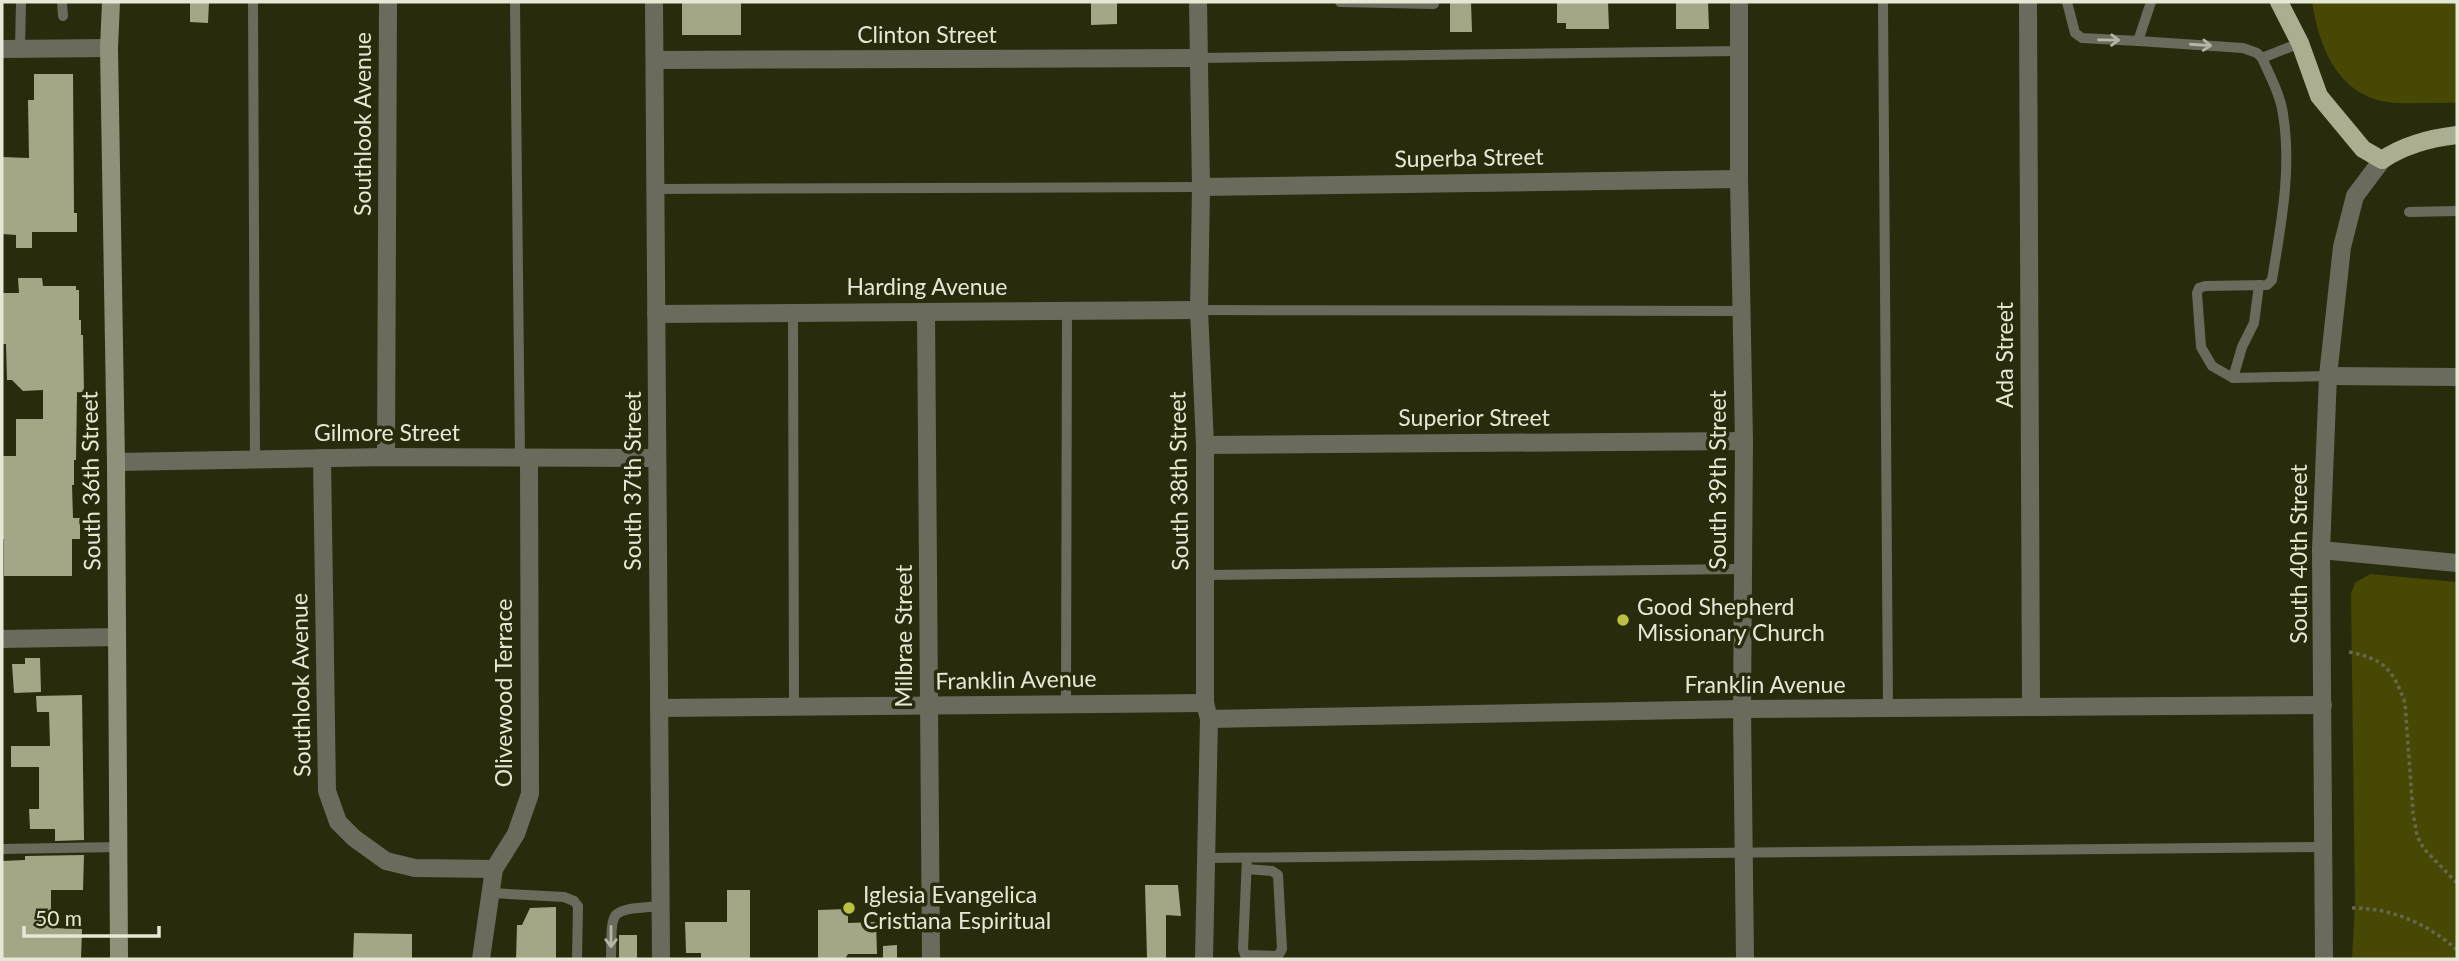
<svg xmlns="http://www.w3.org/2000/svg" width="2459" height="961" font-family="Lato,sans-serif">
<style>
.green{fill:#464803}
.building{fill:#a4a785}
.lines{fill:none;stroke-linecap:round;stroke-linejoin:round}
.path{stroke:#66684e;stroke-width:3.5;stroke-dasharray:3.5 3.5;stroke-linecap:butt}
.service{stroke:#6a6b5d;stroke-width:10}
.minor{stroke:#6a6b5d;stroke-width:18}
.tertiary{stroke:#6a6b5d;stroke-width:18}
.secondary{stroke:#8f917b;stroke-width:18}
.primary{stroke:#abae91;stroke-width:18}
.oneway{stroke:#b4b6a6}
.poi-dot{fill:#bbc045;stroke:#292b0d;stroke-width:2.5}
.labels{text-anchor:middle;stroke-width:7;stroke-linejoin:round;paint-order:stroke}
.street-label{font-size:23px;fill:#e6e8d6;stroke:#292b0d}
.poi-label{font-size:23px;fill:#e6e8d6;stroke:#292b0d;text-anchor:start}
</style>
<rect width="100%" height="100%" fill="#292b0d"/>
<g class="green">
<path d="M2312,2H2457V103C2434,102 2410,105 2387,102C2337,94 2319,46 2312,2Z"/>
<path d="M2370,574L2457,582V959H2352L2355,905L2351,594L2355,583Z"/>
</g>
<g class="building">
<path d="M190,2H209L208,23L190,22Z"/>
<rect x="682" y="2" width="59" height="33"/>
<path d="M1091,2H1117V24L1091,25Z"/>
<path d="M1450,2H1471L1472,32H1450Z"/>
<path d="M1557,2H1608L1609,29H1566V23H1557Z"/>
<path d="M1676,2H1708L1709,29H1676Z"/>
<path d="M34,74H73L74,213H77V232H32V248H16V235L2,234V157L29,158L28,100H34Z"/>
<path d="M18,278H42L43,286H76V290H79V320H81V335H83L84,393L77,392L76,460H74V485H72L73,518H80V539H72V576H4V539H2V456H16V419H43V390L23,391L12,380H7L6,344H2V293H19Z"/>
<path d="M25,658H40L41,692L14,693L12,664H25Z"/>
<path d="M82,695L84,840L55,841V829H30L29,809H39V767H11V746H50L49,712H37L36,696Z"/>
<path d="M84,855L83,890H51V928L82,929L81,959H2V861L25,860V856Z"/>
<path d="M1145,885H1178L1181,916L1166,915V959H1147Z"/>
<path d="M727,890H750V959H701V953H686L685,922H727Z"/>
<path d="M556,907V959H516L517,925H522L530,908Z"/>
<path d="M848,909V923L876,922L877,954H848L845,959H818V910Z"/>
<path d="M354,933L412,934V959H353Z"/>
<rect x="619" y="935" width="18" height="24"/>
<path d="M897,945V959H883V946Z"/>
</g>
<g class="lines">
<g class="path">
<path d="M2349,652C2385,659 2393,670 2405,703L2413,813L2417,836L2424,849L2457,883"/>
<path d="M2352,908C2393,908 2428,924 2457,950"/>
</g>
<g class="service">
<path d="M62,2L63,16"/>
<path d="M253,2L255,460"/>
<path d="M515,2L520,458"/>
<path d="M1340,2L1434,4"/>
<path d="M1883,2L1888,709"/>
<path d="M2067,2L2075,33L2082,38L2138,41L2151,2"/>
<path d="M2138,41L2243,48L2257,53L2262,58C2270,76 2280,94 2283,114C2292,170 2281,224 2272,280L2267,285L2205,286L2199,288L2197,293L2201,347L2212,366L2233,378L2328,376"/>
<path d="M20,49L21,2"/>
<path d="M1199,58L1739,51"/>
<path d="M2262,58L2300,43"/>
<path d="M655,189L1201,187"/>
<path d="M2409,212L2457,211"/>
<path d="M1199,310L1742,311"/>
<path d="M793,313L794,706"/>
<path d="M2233,378L2242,347L2254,323L2259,285"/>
<path d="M1205,575L1742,569"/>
<path d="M1066,704L1067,311"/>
<path d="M2,849L120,847"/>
<path d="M1207,858L2323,847"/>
<path d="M1247,869L1272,871L1278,875L1282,949L1278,956L1245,955L1243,949L1247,858"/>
<path d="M491,893L564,897L574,901L578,906L577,959"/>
<path d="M611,959C612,906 608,911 660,906"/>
</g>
<g class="minor">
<path d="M654,2L661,959"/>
<path d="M1739,2V179L1744,441L1742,709L1745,959"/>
<path d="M2028,2L2031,707"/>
<path d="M2,49L109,48"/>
<path d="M655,60L1199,58"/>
<path d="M1201,187L1739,179"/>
<path d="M926,312L931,959"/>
<path d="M656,314L1199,310"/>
<path d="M2328,376L2457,377"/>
<path d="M1205,445L1744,441"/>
<path d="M386,457L388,2"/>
<path d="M322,458L327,791L338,822L354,838L386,861L415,868L494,869"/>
<path d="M116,462L386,457L657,458"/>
<path d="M2321,550L2457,563"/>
<path d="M2,639L117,637"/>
<path d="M659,708L1205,703"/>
<path d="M1209,719L1742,709L2323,705"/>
<path d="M481,959L494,869L516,834L530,794L529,459"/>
</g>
<g class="tertiary">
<path d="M1198,2L1201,187L1199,310L1205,445V703L1209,719L1204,959"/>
<path d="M2324,959L2321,550L2328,376L2342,247L2355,196L2382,160"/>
</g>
<path class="secondary" d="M111,2L109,48L116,462L119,959"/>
<path class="primary" d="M2279,2L2300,43L2319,96L2363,149L2382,160C2404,145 2431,138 2457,135"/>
</g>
<defs><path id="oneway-shaft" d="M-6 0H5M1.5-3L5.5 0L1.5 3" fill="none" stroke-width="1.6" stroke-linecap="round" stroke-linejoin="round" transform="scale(1.75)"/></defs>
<g class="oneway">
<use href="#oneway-shaft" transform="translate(2109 40) rotate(1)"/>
<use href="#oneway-shaft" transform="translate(2201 45) rotate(4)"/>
<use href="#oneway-shaft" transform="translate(611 937) rotate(90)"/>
</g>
<g class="poi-dot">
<circle cx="1623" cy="620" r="7"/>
<circle cx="849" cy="908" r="7"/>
</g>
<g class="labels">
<g class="street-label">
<text x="927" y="43">Clinton Street</text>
<text transform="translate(363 124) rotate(-90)" y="8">Southlook Avenue</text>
<text transform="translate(1469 158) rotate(-1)" y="8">Superba Street</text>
<text x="927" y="295">Harding Avenue</text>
<text transform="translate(2005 355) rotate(-90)" y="8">Ada Street</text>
<text x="1474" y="426">Superior Street</text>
<text x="387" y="441">Gilmore Street</text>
<text transform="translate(1718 480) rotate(-90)" y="8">South 39th Street</text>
<text transform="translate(91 481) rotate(-91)" y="8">South 36th Street</text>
<text transform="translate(633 481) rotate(-90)" y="8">South 37th Street</text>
<text transform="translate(1179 481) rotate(-91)" y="8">South 38th Street</text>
<text transform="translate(2299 554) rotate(-90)" y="8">South 40th Street</text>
<text transform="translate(904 636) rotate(-90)" y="8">Milbrae Street</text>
<text transform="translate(1016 680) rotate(-1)" y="8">Franklin Avenue</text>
<text transform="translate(301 685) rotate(-91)" y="8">Southlook Avenue</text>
<text x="1765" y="693">Franklin Avenue</text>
<text transform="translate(504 693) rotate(-90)" y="8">Olivewood Terrace</text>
</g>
<g class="poi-label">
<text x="1637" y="615">Good Shepherd<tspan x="1637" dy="26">Missionary Church</tspan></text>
<text x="863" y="903">Iglesia Evangelica<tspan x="863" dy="26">Cristiana Espiritual</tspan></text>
</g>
</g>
<rect width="2459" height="961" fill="none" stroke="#e6e8d6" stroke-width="7"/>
<path d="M24 926v10h135v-10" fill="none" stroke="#e6e8d6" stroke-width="3.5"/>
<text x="35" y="926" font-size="21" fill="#e6e8d6" stroke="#292b0d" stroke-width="5" paint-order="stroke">50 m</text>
</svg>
